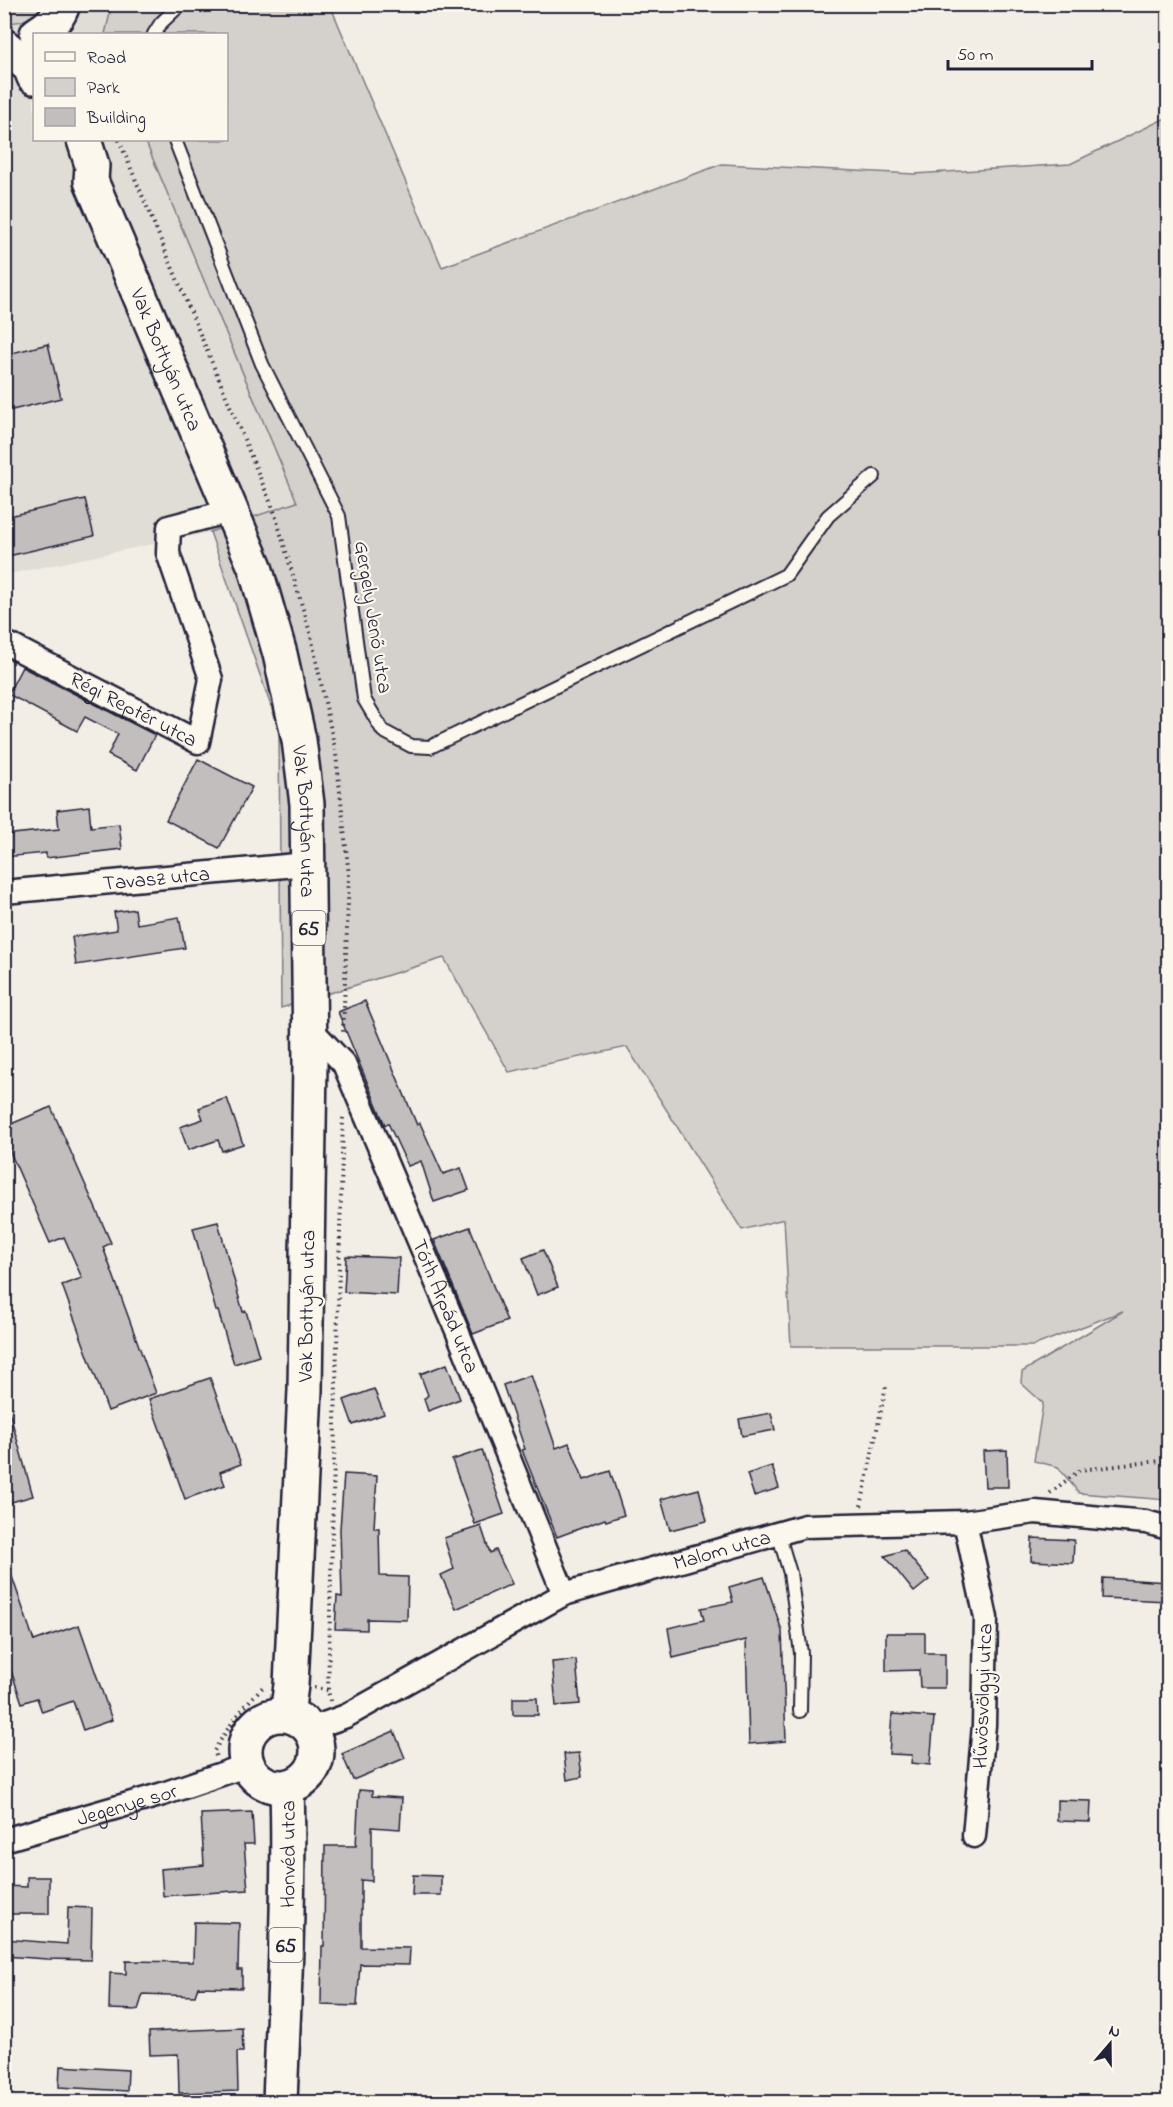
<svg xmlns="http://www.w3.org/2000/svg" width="1173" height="2107" font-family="'Indie Flower',sans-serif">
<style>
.built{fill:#e0dcd6}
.green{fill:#d4d1cc;stroke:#7b7a84;stroke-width:1.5}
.building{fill:#c2bebe;stroke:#22223b;stroke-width:1.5}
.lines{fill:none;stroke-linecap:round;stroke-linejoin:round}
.lane-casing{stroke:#22223b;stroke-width:16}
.street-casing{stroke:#22223b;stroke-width:27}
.primary-casing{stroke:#22223b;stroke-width:38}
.path{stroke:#22223b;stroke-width:4;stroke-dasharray:1.5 4.5;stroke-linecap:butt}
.lane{stroke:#fbf7ec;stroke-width:12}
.street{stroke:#fbf7ec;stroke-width:22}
.primary{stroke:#fbf7ec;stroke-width:33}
.labels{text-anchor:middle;stroke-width:4.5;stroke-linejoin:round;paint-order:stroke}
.shield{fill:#fbf7ec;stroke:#636270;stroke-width:1.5}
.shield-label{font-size:20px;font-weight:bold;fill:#22223b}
.street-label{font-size:21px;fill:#22223b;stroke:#fbf7ec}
</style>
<rect width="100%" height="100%" fill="#f2eee5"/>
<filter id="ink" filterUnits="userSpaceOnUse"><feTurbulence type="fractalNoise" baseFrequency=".0167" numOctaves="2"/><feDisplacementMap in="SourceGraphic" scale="12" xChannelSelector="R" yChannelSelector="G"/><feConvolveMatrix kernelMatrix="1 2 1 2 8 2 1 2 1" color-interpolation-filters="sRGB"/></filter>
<g filter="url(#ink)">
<path class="built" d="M5,5H112L105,34H34V140H145L297,502L210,532L5,575Z"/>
<g class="green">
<path d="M4,5L5,4L42,5C34,19 20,23 5,23Z"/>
<path d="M112,5H330L442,267L722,164L914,174L1070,164L1168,117V1292L1165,1294H1168V1500L1079,1493L1058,1467L1034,1461L1043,1403L1021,1383L1022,1372L1123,1311L1033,1346H791L784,1219L742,1230L627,1047L509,1072L444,958L281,1008L279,729L210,532L297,502L145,140H226V34H105Z"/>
</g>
<g class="building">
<path d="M48,344L61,398L4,412V355Z"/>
<path d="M85,499L94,536L4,557V517Z"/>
<path d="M22,667L155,735L137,770L108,755L118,734L85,717L77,731L8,694Z"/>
<path d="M198,759L252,787L219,848L166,820Z"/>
<path d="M89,806L91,827L119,824L122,849L46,858V853L4,857V835L59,829L57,810Z"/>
<path d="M135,909L137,924L179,917L185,948L76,965L72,937L117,930L114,912Z"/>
<path d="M365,1001L417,1125L420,1123L443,1174L461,1168L469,1190L434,1202L421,1161L408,1166L388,1123L385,1125L338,1012Z"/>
<path d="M227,1098L243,1144L222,1151L218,1140L188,1150L180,1127L203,1119L199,1108Z"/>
<path d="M51,1107L111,1243L103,1247L156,1393L108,1411L62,1285L82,1278L64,1237L50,1243L4,1138V1127Z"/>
<path d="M218,1222L243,1312L246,1311L259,1356L234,1364L218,1311H216L193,1228Z"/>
<path d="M470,1227L507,1321L473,1334L434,1240Z"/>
<path d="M543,1250L558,1287L537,1295L523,1258Z"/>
<path d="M346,1256L399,1258L397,1295L344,1292Z"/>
<path d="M447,1364L460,1399L428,1411L424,1399L428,1395L420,1374Z"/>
<path d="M531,1375L556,1448L569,1443L584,1480L610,1471L624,1515L606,1521L605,1519L557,1537L522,1450L525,1449L503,1385Z"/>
<path d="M210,1378L241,1464L220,1472L225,1485L185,1499L149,1399Z"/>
<path d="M374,1389L384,1414L353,1425L344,1400Z"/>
<path d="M9,1411L33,1496L4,1504V1412Z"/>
<path d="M771,1413L775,1430L742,1436L739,1419Z"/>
<path d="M482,1450L504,1514L475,1524L452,1460Z"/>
<path d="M1007,1450L1008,1487H985L983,1451Z"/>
<path d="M772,1466L779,1488L754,1496L747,1474Z"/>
<path d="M344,1474L377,1476L374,1528H379L380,1576L408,1577L407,1620L367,1619V1630L335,1629L337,1596L342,1597L340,1529Z"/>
<path d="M699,1489L707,1521L670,1530L661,1499Z"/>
<path d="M481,1526L490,1553L496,1550L512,1584L456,1609L441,1575L454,1569L444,1538Z"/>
<path d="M1032,1538L1074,1540L1073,1563L1031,1561Z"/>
<path d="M904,1550L929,1580L914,1592L885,1556Z"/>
<path d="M7,1562L34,1641L79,1625L112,1720L83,1730L73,1701L42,1712L37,1698L22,1703L4,1650V1563Z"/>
<path d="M764,1577L782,1631L786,1741L749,1744L746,1640L673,1658L668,1628L704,1620L701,1608L733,1602L729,1587Z"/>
<path d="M1103,1578L1168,1582V1601L1102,1598Z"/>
<path d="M886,1633H925V1653H945V1688H920L919,1670L886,1671Z"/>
<path d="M576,1660L580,1704L556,1706L552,1662Z"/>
<path d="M513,1698H537L538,1715H513Z"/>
<path d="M892,1714L934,1717L930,1765L911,1763L912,1755L889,1754Z"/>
<path d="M394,1731L405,1758L353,1780L342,1754Z"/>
<path d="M579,1753L582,1777L567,1780L564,1754Z"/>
<path d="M359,1790L372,1791V1796L402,1798L400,1829L372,1827V1881L361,1880V1947L410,1948L409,1965L360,1964L357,2006L321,2005L322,1946H324L325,1846H356Z"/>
<path d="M1057,1800L1091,1801L1090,1822L1057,1821Z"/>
<path d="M252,1812L254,1844H244L248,1890L163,1896L161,1869L204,1865L201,1814Z"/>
<path d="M413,1875L441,1876V1895H412Z"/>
<path d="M27,1877H49V1914H4V1886L27,1887Z"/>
<path d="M68,1907L92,1908L91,1960L47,1959L4,1956V1939L67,1944Z"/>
<path d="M194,1922L239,1923L238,1970H242V1988L198,1987L195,1996L143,1994L138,2010L109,2009L110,1973L126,1974V1961L193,1962Z"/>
<path d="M242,2028L243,2052H237L238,2091L179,2093L178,2054L150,2055L149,2032Z"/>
<path d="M60,2066L128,2070L127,2091L59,2087Z"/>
</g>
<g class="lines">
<defs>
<g id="lane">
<path d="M154,34L161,23L181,4"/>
<path d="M175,140L262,364L339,516L364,699L383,731L411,746L430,747L786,575L828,516L874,476"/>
<path d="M778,1533L790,1573L801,1653L800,1711"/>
</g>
<g id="street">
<path id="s1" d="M4,642L198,742L211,679L168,553L169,527L230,511"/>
<path id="s2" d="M4,892L307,864"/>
<path id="s3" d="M310,1028L344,1064L458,1333L564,1594"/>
<path d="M965,1522L986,1618L984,1725L974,1836"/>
<path id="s4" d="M310,1729L346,1716L564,1594L805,1526L965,1522L1035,1512L1146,1522L1168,1528"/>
<path id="s5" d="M4,1840L163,1794L248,1765"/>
</g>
<g id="primary">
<path d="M37,34C49,27 59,18 63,4"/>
<path d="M4,46L30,67L34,77"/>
<path id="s6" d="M84,140L92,165L91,181L255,567L280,654L299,740L307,804L310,1062L305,1390L291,1685L287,1715"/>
<circle cx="281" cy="1751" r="36"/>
<path id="s7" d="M280,2102C284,1997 290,1892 287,1787"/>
</g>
</defs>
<use href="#lane" class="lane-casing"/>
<use href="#street" class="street-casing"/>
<use href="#primary" class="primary-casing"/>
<g class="path">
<path d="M119,140L274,511L311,636L336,754L349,876L343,1032"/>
<path d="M1050,1493L1080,1470L1168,1460"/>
<path d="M861,1506L886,1386"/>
<path d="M314,1688L328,1690"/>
<path d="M330,1701L328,1690L343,1117"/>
<path d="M216,1756L214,1751C228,1727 244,1705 264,1686"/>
</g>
<use href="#lane" class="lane"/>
<use href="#street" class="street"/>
<use href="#primary" class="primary"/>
</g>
</g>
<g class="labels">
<g class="shield">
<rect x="292.5" y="911" width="33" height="34" rx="4.5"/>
<rect x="269.5" y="1928" width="33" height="34" rx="4.5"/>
</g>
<g class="shield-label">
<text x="309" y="935">65</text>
<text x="286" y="1952">65</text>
</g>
<g class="street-label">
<text dy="7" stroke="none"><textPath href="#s6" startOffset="236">Vak Bottyán utca</textPath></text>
<text transform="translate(374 617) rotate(81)" y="7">Gergely Jenő utca</text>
<text dy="7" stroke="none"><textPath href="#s1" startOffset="146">Régi Reptér utca</textPath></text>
<text dy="7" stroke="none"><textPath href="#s6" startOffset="722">Vak Bottyán utca</textPath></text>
<text dy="7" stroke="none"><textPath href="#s2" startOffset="153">Tavasz utca</textPath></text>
<text dy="7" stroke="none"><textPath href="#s3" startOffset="312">Tóth Árpád utca</textPath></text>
<text transform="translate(306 1306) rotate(-89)" y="7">Vak Bottyán utca</text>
<text dy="7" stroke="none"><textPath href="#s4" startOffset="452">Malom utca</textPath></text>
<text transform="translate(982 1696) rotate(-88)" y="7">Hűvösvölgyi utca</text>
<text dy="7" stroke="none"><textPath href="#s5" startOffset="128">Jegenye sor</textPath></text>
<text dy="7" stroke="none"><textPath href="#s7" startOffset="248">Honvéd utca</textPath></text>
</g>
</g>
<rect width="1173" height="2107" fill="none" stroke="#fbf7ec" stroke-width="24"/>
<rect x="12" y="12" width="1149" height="2083" fill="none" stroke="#22223b" stroke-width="2" filter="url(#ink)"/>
<rect x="33" y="33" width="195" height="108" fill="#fbf7ec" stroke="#a4a2a5" stroke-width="1.5"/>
<rect x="45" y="52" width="30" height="9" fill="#fbf7ec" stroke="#a4a2a5" stroke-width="1.5"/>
<text x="87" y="63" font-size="18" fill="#22223b">Road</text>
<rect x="45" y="78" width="30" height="18" fill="#d4d1cc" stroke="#a4a2a5" stroke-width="1.5"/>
<text x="87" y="93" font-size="18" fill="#22223b">Park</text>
<rect x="45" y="108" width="30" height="18" fill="#c2bebe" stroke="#a4a2a5" stroke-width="1.5"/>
<text x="87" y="123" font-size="18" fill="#22223b">Building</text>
<g transform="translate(1110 2044) rotate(20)" stroke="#fbf7ec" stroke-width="4.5" paint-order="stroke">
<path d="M0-4.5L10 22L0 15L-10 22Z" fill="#22223b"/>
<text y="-9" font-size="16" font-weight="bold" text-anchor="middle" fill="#22223b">N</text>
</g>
<path d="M948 60v9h144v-9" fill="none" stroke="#22223b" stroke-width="3"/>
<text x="957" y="60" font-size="18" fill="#22223b" stroke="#fbf7ec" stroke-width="4.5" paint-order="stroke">50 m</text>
</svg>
